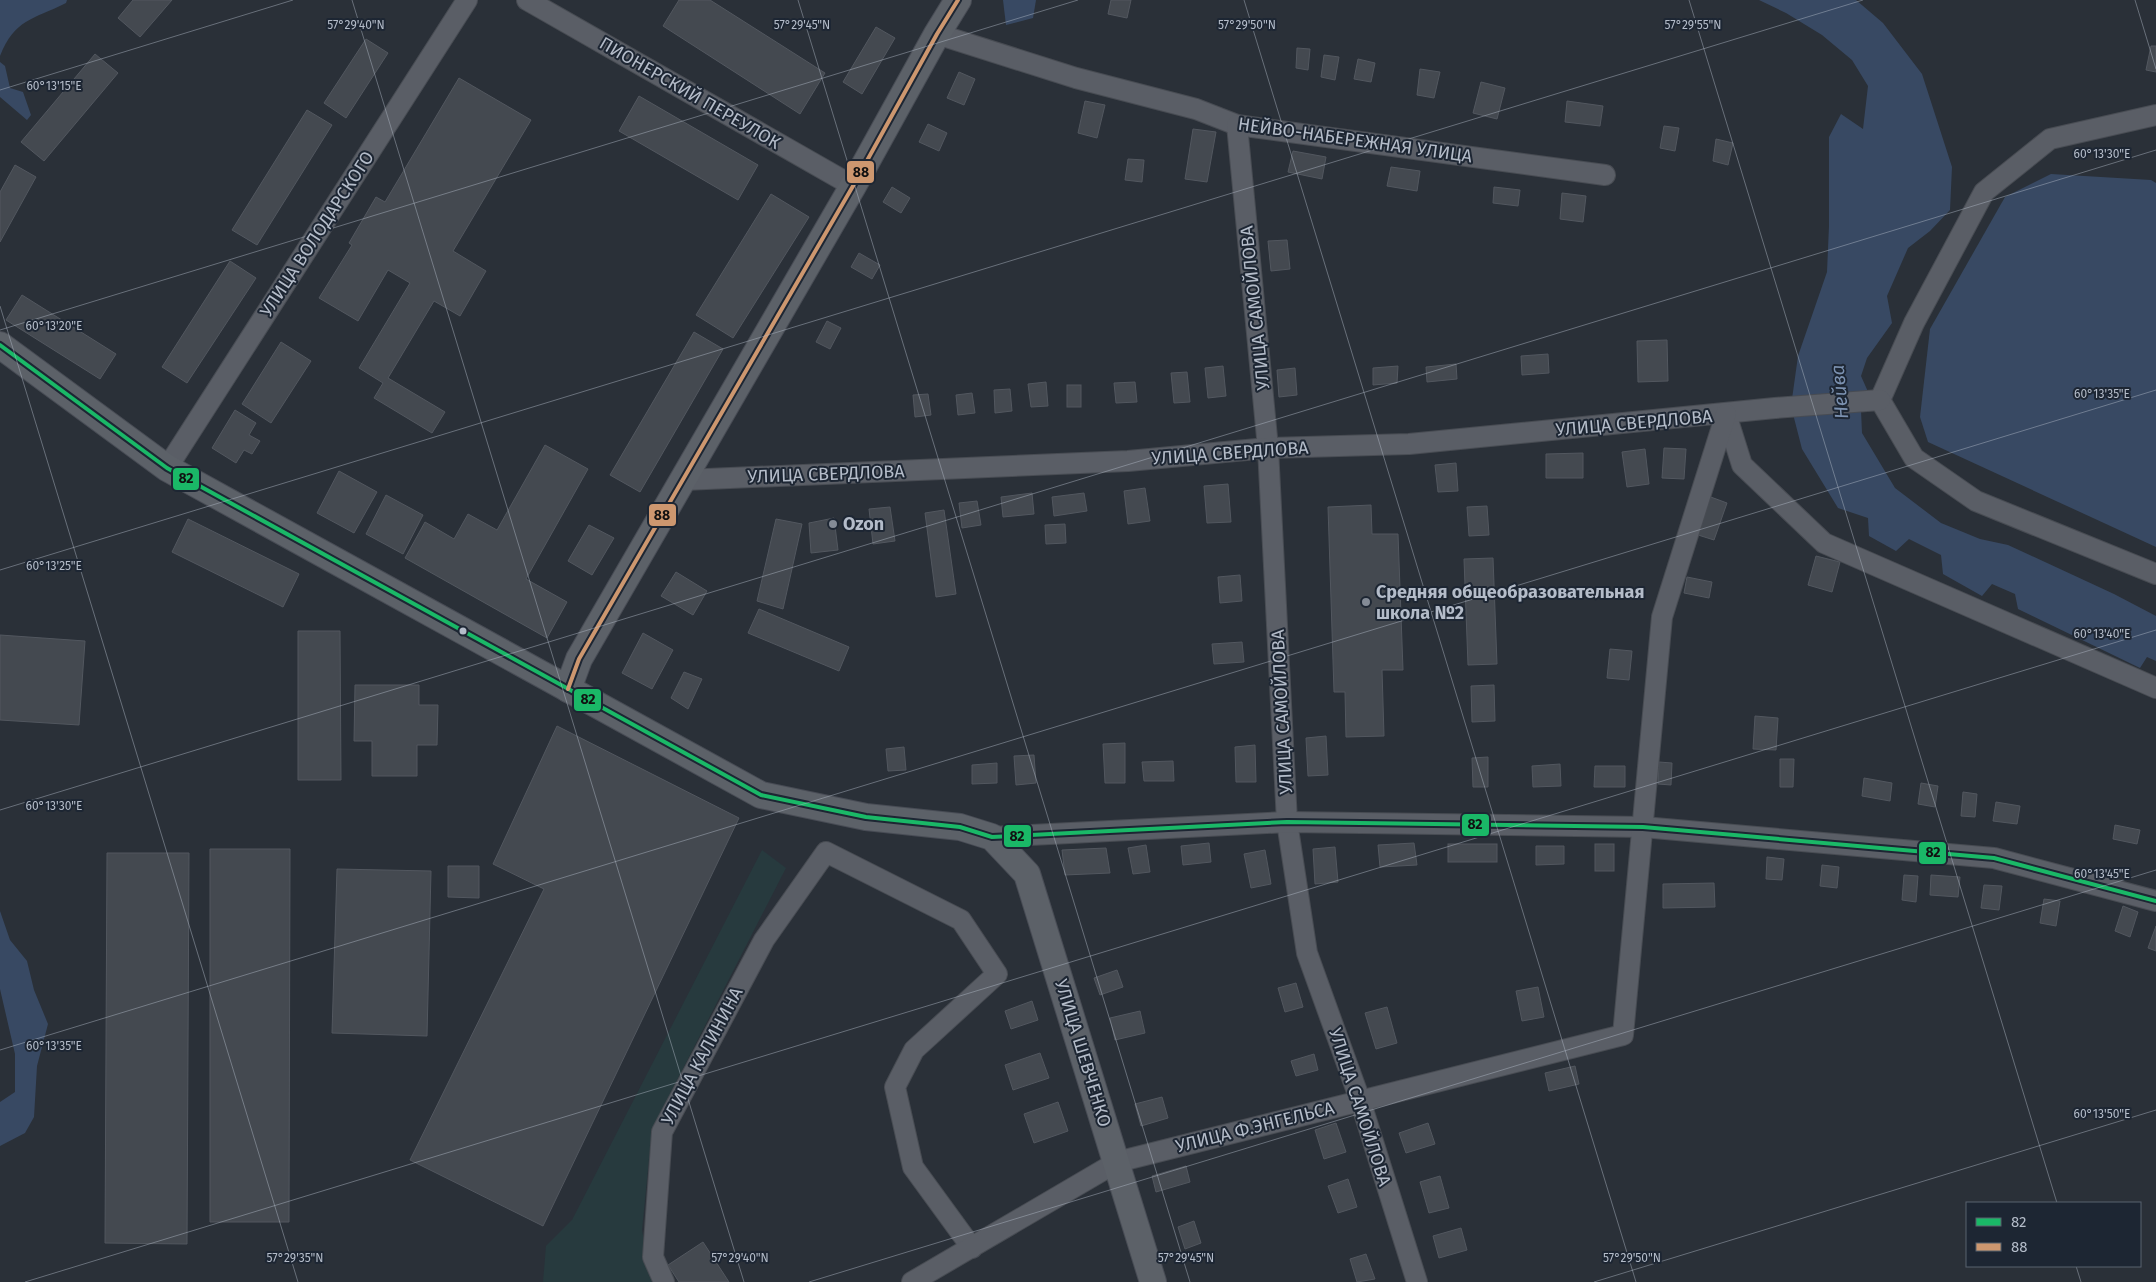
<svg xmlns="http://www.w3.org/2000/svg" width="2156" height="1282" font-family="'Fira Sans',sans-serif">
<style>
.green{fill:#273a3e}
.water{fill:#384963}
.building{fill:#444950;stroke:#52575f}
.lines{fill:none;stroke-linecap:round;stroke-linejoin:round}
.minor-casing{stroke:#484c53;stroke-width:22}
.major-casing{stroke:#484c55;stroke-width:28}
.minor{stroke:#5a5e66;stroke-width:20}
.major{stroke:#5c6168;stroke-width:26}
.bus-1-casing{stroke:#1d2633;stroke-width:8}
.bus-2-casing{stroke:#1d2633;stroke-width:8}
.bus-1{stroke:#1ab867;stroke-width:4}
.bus-2{stroke:#cd976f;stroke-width:4}
.ticks{fill:none;stroke:#b4bcc9;stroke-width:1;stroke-opacity:0.45}
.poi-dot{fill:#848b96;stroke:#1d2633;stroke-width:2}
.bus-dot{fill:#b4bcc9;stroke:#1d2633;stroke-width:2}
.labels{text-anchor:middle;stroke-width:4;stroke-linejoin:round;paint-order:stroke}
.street-label{font-size:18px;fill:#b4bcc9;stroke:#1d2633}
.poi-label{font-size:18px;font-weight:bold;fill:#b4bcc9;stroke:#1d2633;text-anchor:start}
.water-label{font-size:19px;font-style:italic;fill:#7c92b1;stroke:#1d2633}
.ticks-label{font-size:12px;text-anchor:middle;fill:#b4bcc9;stroke:#1d2633;stroke-width:4;stroke-linejoin:round;paint-order:stroke}
.line-badge{stroke:#1d2633;stroke-width:2}
.pale-badge-label{font-size:14px;text-anchor:middle;font-weight:bold;fill:#111}
</style>
<rect width="100%" height="100%" fill="#2a3038"/>
<path class="green" d="M762,850L786,868L652,1129L642,1230L652,1282H543L546,1246L572,1220Z"/>
<g class="water">
<path d="M0,0H67L66,3C32,20 15,19 0,56Z"/>
<path d="M1003,0H1036L1033,18L1006,25Z"/>
<path d="M1759,0H1856L1883,23L1922,74L1952,167L1950,210L1930,231L1908,248L1887,296L1892,323L1867,358L1861,376L1869,394L1792,399L1798,356L1827,272L1829,226V137L1841,114L1863,129L1868,86L1852,60L1822,35L1786,13Z"/>
<path d="M0,62L5,66L10,88L23,92L31,115L27,120L0,97Z"/>
<path d="M2051,174L2151,180L2156,183V547L1928,442L1920,417L1930,329L2005,197Z"/>
<path d="M1861,410L1862,433L1895,488L1941,523L1980,539L2008,545L2114,594L2156,616V661L2147,657L2140,668L2018,609L2015,594L1992,584L1982,596L1943,574L1941,555L1909,539L1896,551L1869,536L1868,518L1838,508L1802,449L1793,414Z"/>
<path d="M0,911L10,940L27,961L34,990L48,1024L37,1066L34,1117L25,1133L0,1146V1102L15,1092V1054L0,989Z"/>
</g>
<g class="building">
<path d="M133,0H172L140,37L118,18Z"/>
<path d="M679,0H710L825,73L800,114L663,26Z"/>
<path d="M1111,0H1131L1127,18L1108,14Z"/>
<path d="M876,27L895,38L862,94L843,82Z"/>
<path d="M366,39L388,53L346,118L324,103Z"/>
<path d="M2151,46H2156V72L2146,70Z"/>
<path d="M1297,48L1310,49L1308,70L1296,68Z"/>
<path d="M95,54L118,73L44,161L21,142Z"/>
<path d="M1324,55L1339,57L1335,80L1321,77Z"/>
<path d="M1358,59L1375,63L1371,82L1354,79Z"/>
<path d="M1420,69L1440,72L1434,98L1417,95Z"/>
<path d="M959,72L975,79L964,105L947,98Z"/>
<path d="M459,78L531,120L453,251L486,271L460,316L434,301L388,378L445,412L432,433L374,398L383,383L359,368L410,283L388,270L358,321L319,298L352,245L349,243L376,197L385,202Z"/>
<path d="M1481,82L1505,88L1497,119L1473,113Z"/>
<path d="M639,96L758,165L738,200L619,131Z"/>
<path d="M1085,101L1105,105L1097,138L1078,133Z"/>
<path d="M1567,101L1603,106L1600,126L1565,122Z"/>
<path d="M307,110L332,125L257,245L232,230Z"/>
<path d="M928,124L947,133L939,151L919,142Z"/>
<path d="M1664,126L1679,128L1675,151L1660,148Z"/>
<path d="M1193,129L1216,132L1207,182L1185,179Z"/>
<path d="M1716,139L1733,143L1728,165L1713,161Z"/>
<path d="M1293,151L1326,157L1322,179L1288,172Z"/>
<path d="M1128,159L1144,160L1142,182L1125,180Z"/>
<path d="M15,165L36,177L0,242V192Z"/>
<path d="M1391,167L1420,171L1417,191L1387,186Z"/>
<path d="M892,187L910,198L901,213L883,202Z"/>
<path d="M1494,187L1520,190L1518,206L1493,203Z"/>
<path d="M1562,193L1586,196L1583,222L1560,219Z"/>
<path d="M771,194L809,217L733,338L696,315Z"/>
<path d="M1287,240L1290,269L1271,271L1268,241Z"/>
<path d="M859,253L880,265L872,279L851,267Z"/>
<path d="M230,261L256,278L187,383L162,367Z"/>
<path d="M22,295L116,354L100,379L6,320Z"/>
<path d="M827,321L841,328L830,349L816,342Z"/>
<path d="M694,332L723,349L640,492L610,475Z"/>
<path d="M1667,340L1668,381L1638,382L1637,341Z"/>
<path d="M281,342L311,361L271,423L242,404Z"/>
<path d="M1548,354L1549,373L1522,375L1521,356Z"/>
<path d="M1456,364L1457,379L1427,382L1426,367Z"/>
<path d="M1223,366L1226,396L1208,398L1205,368Z"/>
<path d="M1398,366L1397,383L1373,385V368Z"/>
<path d="M1295,368L1297,395L1279,397L1277,370Z"/>
<path d="M1187,372L1190,402L1174,403L1171,373Z"/>
<path d="M1046,382L1048,406L1031,407L1028,384Z"/>
<path d="M1135,382L1137,402L1116,403L1114,383Z"/>
<rect x="1067" y="385" width="14" height="22"/>
<path d="M1010,389L1012,411L995,413L994,390Z"/>
<path d="M972,393L975,413L958,415L956,395Z"/>
<path d="M928,394L931,415L915,417L913,395Z"/>
<path d="M235,410L256,423L249,435L260,441L252,454L244,450L236,463L212,448Z"/>
<path d="M545,445L588,469L526,579L567,602L547,638L405,558L425,522L454,539L468,514L497,530Z"/>
<path d="M1664,448L1686,449L1684,479L1662,478Z"/>
<path d="M1645,449L1649,484L1627,487L1622,452Z"/>
<path d="M1583,453V478H1546V454Z"/>
<path d="M1456,463L1458,491L1438,492L1435,465Z"/>
<path d="M339,471L377,492L354,533L317,513Z"/>
<path d="M1228,484L1231,522L1207,523L1204,486Z"/>
<path d="M1145,488L1150,521L1128,524L1124,491Z"/>
<path d="M1032,493L1034,514L1003,517L1001,497Z"/>
<path d="M1084,493L1087,511L1054,516L1052,497Z"/>
<path d="M386,495L423,515L403,554L366,534Z"/>
<path d="M1708,496L1727,503L1714,540L1695,534Z"/>
<path d="M977,501L981,525L962,528L959,503Z"/>
<path d="M1371,505L1372,534H1398L1403,670H1382L1384,736L1346,737L1345,692H1334L1328,507Z"/>
<path d="M1487,506L1489,535L1469,536L1467,507Z"/>
<path d="M890,507L895,541L873,544L869,509Z"/>
<path d="M944,510L956,594L936,597L925,513Z"/>
<path d="M834,518L838,550L811,553L809,523Z"/>
<path d="M188,519L299,574L283,607L172,552Z"/>
<path d="M776,519L802,524L783,609L757,601Z"/>
<path d="M1065,524L1066,543L1046,544L1045,525Z"/>
<path d="M589,525L614,538L592,575L568,561Z"/>
<path d="M1816,556L1840,562L1832,592L1808,585Z"/>
<path d="M1493,558L1497,664L1468,665L1464,559Z"/>
<path d="M676,572L707,591L693,615L661,596Z"/>
<path d="M1240,575L1242,601L1220,603L1218,577Z"/>
<path d="M1687,577L1712,582L1709,598L1684,593Z"/>
<path d="M759,609L849,647L839,671L748,633Z"/>
<path d="M298,631H340L341,780H298Z"/>
<path d="M643,633L673,650L652,689L622,673Z"/>
<path d="M0,635L85,641L79,725L0,720Z"/>
<path d="M1242,642L1244,662L1214,664L1212,644Z"/>
<path d="M1610,649L1632,651L1629,680L1607,678Z"/>
<path d="M684,672L702,679L688,709L671,698Z"/>
<path d="M355,685H419V705H438L437,745H417V776H372V741H354Z"/>
<path d="M1494,685L1495,721L1472,722L1471,686Z"/>
<path d="M1755,716L1778,718L1776,750L1753,749Z"/>
<path d="M557,726L739,818L543,1226L410,1160L544,889L493,864Z"/>
<path d="M1326,736L1328,775L1308,776L1306,738Z"/>
<path d="M1125,743V783H1105L1103,744Z"/>
<path d="M1255,745L1256,782H1236L1235,747Z"/>
<path d="M904,747L906,770L888,771L886,749Z"/>
<path d="M1034,755L1036,783L1016,785L1014,756Z"/>
<path d="M1488,757V787H1473L1472,758Z"/>
<path d="M1780,759H1794L1793,787H1780Z"/>
<path d="M1173,761L1174,781H1144L1142,762Z"/>
<path d="M1659,762L1672,763L1671,785L1658,784Z"/>
<path d="M997,763V783L972,784V765Z"/>
<path d="M1560,764L1561,786L1533,787L1532,766Z"/>
<path d="M1595,766H1625V787H1594Z"/>
<path d="M1864,778L1892,783L1890,801L1862,796Z"/>
<path d="M1921,783L1938,786L1935,807L1918,804Z"/>
<path d="M1963,792L1977,794L1975,817L1961,816Z"/>
<path d="M1996,802L2020,806L2017,824L1993,821Z"/>
<path d="M2115,825L2140,830L2137,844L2113,839Z"/>
<path d="M1209,843L1211,862L1183,865L1181,846Z"/>
<path d="M1414,843L1417,865L1380,867L1378,845Z"/>
<rect x="1448" y="844" width="49" height="18"/>
<rect x="1595" y="844" width="19" height="27"/>
<path d="M1146,845L1150,872L1133,874L1128,848Z"/>
<path d="M1536,846H1564V864L1536,865Z"/>
<path d="M1335,847L1338,882L1315,884L1313,849Z"/>
<path d="M1106,848L1110,873L1065,875L1062,850Z"/>
<path d="M210,849H290L289,1222H210Z"/>
<path d="M1265,850L1271,884L1251,888L1244,854Z"/>
<path d="M107,853H189L187,1244L105,1243Z"/>
<path d="M1767,857L1784,859L1782,880L1766,879Z"/>
<path d="M1822,865L1839,867L1837,888L1820,886Z"/>
<path d="M448,866H479V898L448,897Z"/>
<path d="M337,869L431,871L427,1036L332,1033Z"/>
<path d="M1904,875L1918,876L1916,902L1902,900Z"/>
<path d="M1931,875L1960,877L1958,897L1930,895Z"/>
<path d="M1714,883L1715,907L1663,908V884Z"/>
<path d="M1984,885L2002,886L1999,910L1981,908Z"/>
<path d="M2044,899L2060,901L2056,926L2040,923Z"/>
<path d="M2123,906L2138,912L2130,937L2115,931Z"/>
<path d="M2156,926V951L2148,948Z"/>
<path d="M1117,970L1123,987L1100,995L1094,978Z"/>
<path d="M1296,983L1303,1007L1285,1012L1278,988Z"/>
<path d="M1538,987L1544,1017L1522,1021L1516,991Z"/>
<path d="M1032,1001L1038,1020L1011,1029L1005,1011Z"/>
<path d="M1387,1007L1397,1043L1376,1049L1365,1013Z"/>
<path d="M1140,1011L1145,1033L1115,1040L1110,1018Z"/>
<path d="M1040,1053L1049,1078L1013,1090L1005,1065Z"/>
<path d="M1314,1054L1318,1070L1296,1076L1291,1061Z"/>
<path d="M1575,1066L1579,1084L1549,1091L1545,1073Z"/>
<path d="M1162,1097L1168,1118L1141,1126L1135,1104Z"/>
<path d="M1058,1102L1068,1131L1034,1143L1024,1114Z"/>
<path d="M1336,1123L1346,1152L1324,1159L1315,1130Z"/>
<path d="M1428,1123L1435,1144L1406,1153L1399,1133Z"/>
<path d="M1186,1166L1190,1182L1156,1192L1152,1176Z"/>
<path d="M1440,1176L1449,1208L1429,1213L1420,1182Z"/>
<path d="M1348,1179L1357,1207L1338,1213L1328,1186Z"/>
<path d="M1194,1221L1201,1243L1185,1249L1178,1227Z"/>
<path d="M1461,1228L1467,1250L1439,1258L1433,1236Z"/>
<path d="M703,1242L729,1282H679L668,1265Z"/>
<path d="M1366,1254L1375,1279L1357,1282L1350,1259Z"/>
</g>
<g class="lines">
<defs>
<g id="minor">
<path d="M527,0L853,186"/>
<path d="M937,34L1076,78L1196,109L1237,125L1605,175"/>
<path d="M1237,125L1268,448L1287,822L1307,953L1360,1100L1417,1282"/>
<path d="M1880,400L1914,323L1984,192L2050,139L2156,115"/>
<path d="M1880,400L1914,458L1976,501L2156,574"/>
<path d="M1726,414L1742,465L1824,543L2156,688"/>
<path d="M167,468L467,0"/>
<path d="M684,480L1128,461L1268,448L1409,444L1775,408L1880,400"/>
<path d="M992,837L1287,822L1643,827L1994,858L2156,901"/>
<path d="M664,1282L653,1257L662,1132L764,940L826,852L961,920L997,974L914,1050L895,1087L913,1167L972,1248"/>
<path d="M912,1282L1117,1162L1623,1035L1662,617L1726,414"/>
</g>
<g id="major">
<path d="M0,345L167,468L761,795L866,817L960,827L992,837L1027,874L1153,1282"/>
<path d="M568,689L579,659L853,186L937,34L958,0"/>
</g>
</defs>
<use href="#minor" class="minor-casing"/>
<use href="#major" class="major-casing"/>
<use href="#minor" class="minor"/>
<use href="#major" class="major"/>
<defs>
<path id="bus-1" d="M0,345L167,468L761,795L866,817L960,827L992,837L1287,822L1643,827L1994,858L2156,901"/>
<path id="bus-2" d="M568,689L579,659L853,186L937,34L958,0"/>
</defs>
<use href="#bus-1" class="bus-1-casing"/>
<use href="#bus-2" class="bus-2-casing"/>
<use href="#bus-1" class="bus-1"/>
<use href="#bus-2" class="bus-2"/>
</g>
<path class="ticks" d="M352,0L744,1282M798,0L1190,1282M1244,0L1636,1282M1689,0L2057,1203M2135,0L2156,69M0,90L293,0M0,306L298,1282M0,330L1078,0M0,570L1863,0M0,810L2156,150M0,1050L2156,390M2076,1266L2081,1282M25,1282L2156,630M809,1282L2156,870M1594,1282L2156,1110"/>
<g class="poi-dot">
<circle cx="833" cy="524" r="5"/>
<circle cx="1366" cy="602" r="5"/>
</g>
<circle class="bus-dot" cx="463" cy="631" r="4.5"/>
<g class="labels">
<g class="street-label">
<text transform="translate(690 93) rotate(30)" y="6">ПИОНЕРСКИЙ ПЕРЕУЛОК</text>
<text transform="translate(1355 140) rotate(8)" y="6">НЕЙВО-НАБЕРЕЖНАЯ УЛИЦА</text>
<text transform="translate(317 234) rotate(-57)" y="6">УЛИЦА ВОЛОДАРСКОГО</text>
<text transform="translate(1255 308) rotate(-96)" y="6">УЛИЦА САМОЙЛОВА</text>
<text transform="translate(1634 423) rotate(-5)" y="6">УЛИЦА СВЕРДЛОВА</text>
<text transform="translate(1230 453) rotate(-4)" y="6">УЛИЦА СВЕРДЛОВА</text>
<text transform="translate(826 474) rotate(-2)" y="6">УЛИЦА СВЕРДЛОВА</text>
<text transform="translate(1282 712) rotate(-93)" y="6">УЛИЦА САМОЙЛОВА</text>
<text transform="translate(1083 1053) rotate(73)" y="6">УЛИЦА ШЕВЧЕНКО</text>
<text transform="translate(702 1056) rotate(-62)" y="6">УЛИЦА КАЛИНИНА</text>
<text transform="translate(1360 1107) rotate(72)" y="6">УЛИЦА САМОЙЛОВА</text>
<text transform="translate(1255 1127) rotate(-14)" y="6">УЛИЦА Ф.ЭНГЕЛЬСА</text>
</g>
<g class="poi-label">
<text x="843" y="530">Ozon</text>
<text x="1376" y="598">Средняя общеобразовательная<tspan x="1376" dy="21">школа №2</tspan></text>
</g>
<g class="water-label">
<text transform="translate(1839 392) rotate(-95)" y="7">Нейва</text>
</g>
</g>
<g class="ticks-label">
<text x="356" y="29">57°29'40"N</text>
<text x="802" y="29">57°29'45"N</text>
<text x="1247" y="29">57°29'50"N</text>
<text x="1693" y="29">57°29'55"N</text>
<text x="54" y="90">60°13'15"E</text>
<text x="2102" y="158">60°13'30"E</text>
<text x="54" y="330">60°13'20"E</text>
<text x="2102" y="398">60°13'35"E</text>
<text x="54" y="570">60°13'25"E</text>
<text x="2102" y="638">60°13'40"E</text>
<text x="54" y="810">60°13'30"E</text>
<text x="2102" y="878">60°13'45"E</text>
<text x="54" y="1050">60°13'35"E</text>
<text x="2102" y="1118">60°13'50"E</text>
<text x="295" y="1262">57°29'35"N</text>
<text x="740" y="1262">57°29'40"N</text>
<text x="1186" y="1262">57°29'45"N</text>
<text x="1632" y="1262">57°29'50"N</text>
</g>
<g class="line-badge">
<rect x="846" y="160" width="29" height="24" rx="5" fill="#cd976f"/>
<rect x="172" y="467" width="28" height="24" rx="5" fill="#1ab867"/>
<rect x="648" y="503" width="29" height="24" rx="5" fill="#cd976f"/>
<rect x="573" y="688" width="29" height="24" rx="5" fill="#1ab867"/>
<rect x="1461" y="813" width="29" height="24" rx="5" fill="#1ab867"/>
<rect x="1003" y="824" width="29" height="24" rx="5" fill="#1ab867"/>
<rect x="1918" y="841" width="29" height="24" rx="5" fill="#1ab867"/>
</g>
<g class="pale-badge-label">
<text x="861" y="177">88</text>
<text x="186" y="483">82</text>
<text x="662" y="520">88</text>
<text x="588" y="704">82</text>
<text x="1475" y="829">82</text>
<text x="1017" y="841">82</text>
<text x="1933" y="857">82</text>
</g>
<rect x="1966" y="1202" width="175" height="65" fill="#1d2633" stroke="#59626f"/>
<rect x="1976" y="1218" width="25" height="8" fill="#1ab867" stroke="#59626f"/>
<text x="2011" y="1227" font-size="15" fill="#b4bcc9">82</text>
<rect x="1976" y="1243" width="25" height="8" fill="#cd976f" stroke="#59626f"/>
<text x="2011" y="1252" font-size="15" fill="#b4bcc9">88</text>
</svg>
